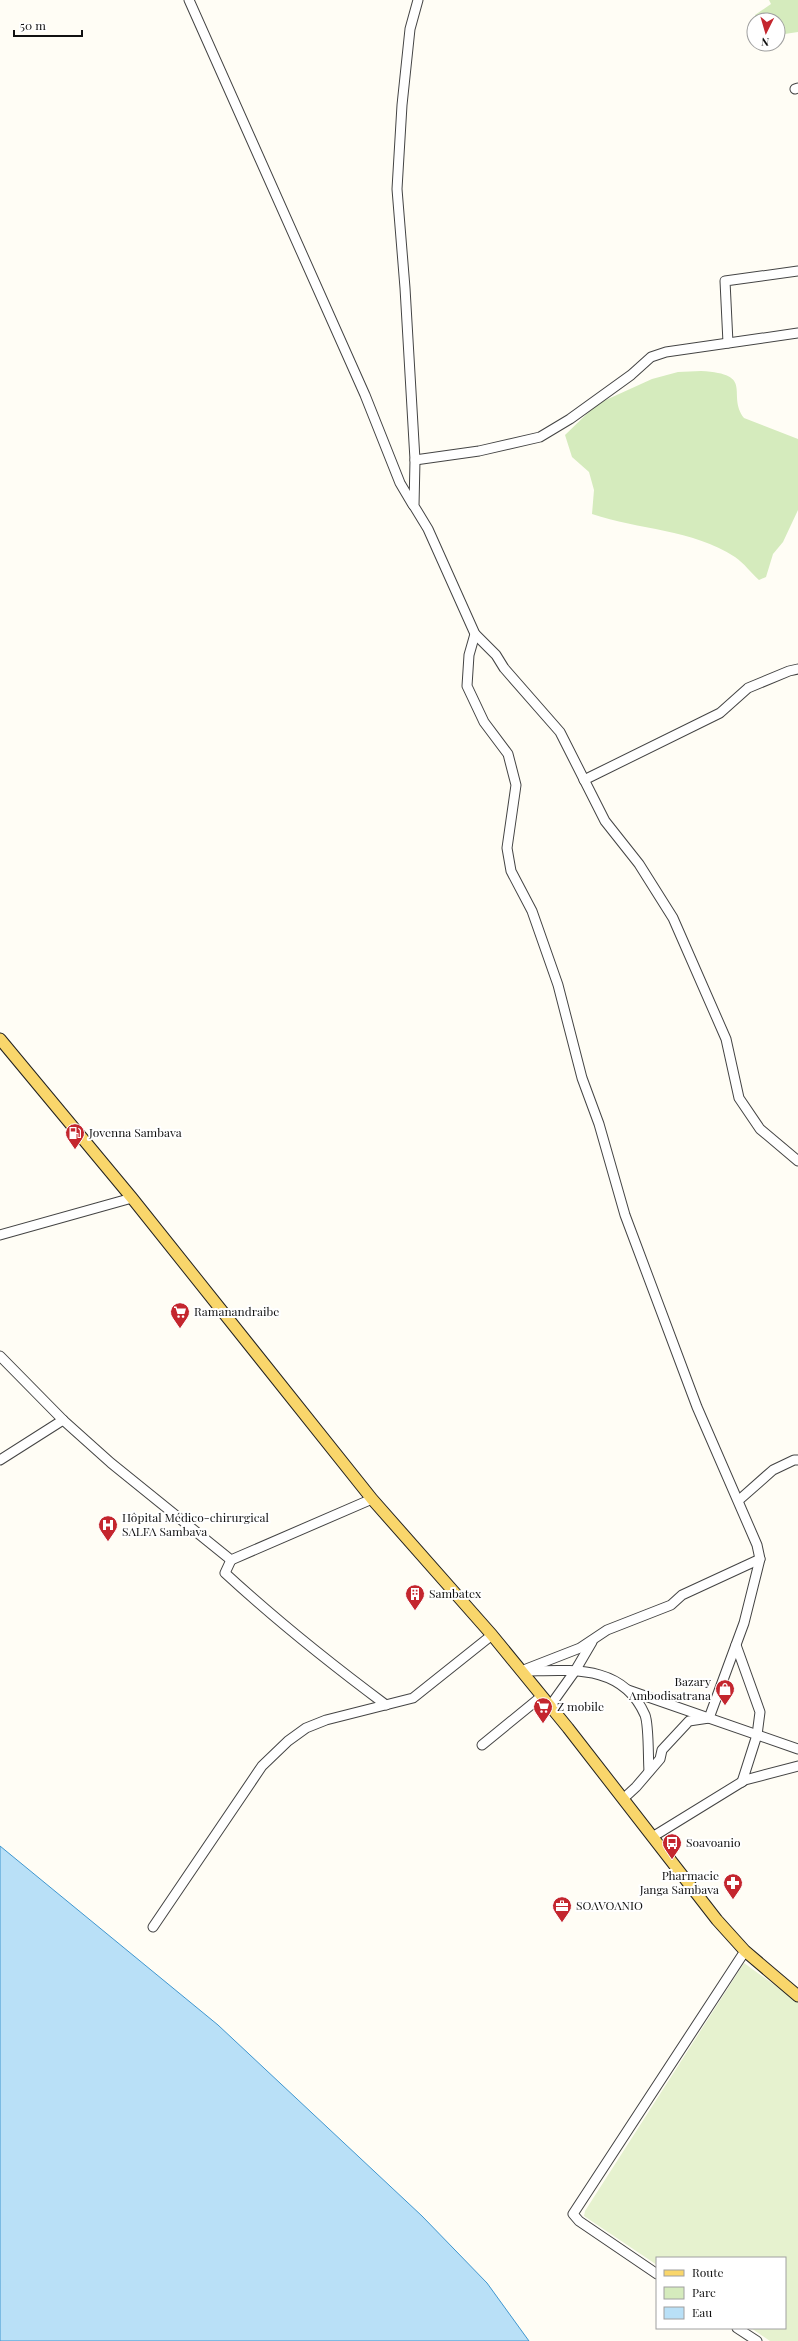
<svg xmlns="http://www.w3.org/2000/svg" width="798" height="2341" font-family="'Playfair Display',serif">
<style>
.green{fill:#d5ebbd}
.pitch{fill:#e6f2cf}
.water{fill:#b9e0f7;stroke:#3f96cf}
.lines{fill:none;stroke-linecap:round;stroke-linejoin:round}
.minor-casing{stroke:#444;stroke-width:11}
.major-casing{stroke:#222;stroke-width:13}
.minor{stroke:#fff;stroke-width:9}
.major{stroke:#f9d66b;stroke-width:11}
.labels{text-anchor:middle;stroke-width:4;stroke-linejoin:round;paint-order:stroke}
.poi-label{font-size:12px;fill:#111;stroke:#fff;text-anchor:start}
</style>
<rect width="100%" height="100%" fill="#fffdf5"/>
<g class="green">
<path d="M769,0H798V32L778,35V20H758L755,15L771,4Z"/>
<path d="M701,371C756,374 726,394 744,418L798,439V510L783,542L773,554L766,577L759,580C751,573 744,563 735,557C692,529 639,530 592,514L594,490L589,472L572,457L565,435L597,404L652,379L678,372Z"/>
</g>
<path class="pitch" d="M744,1963L798,2002V2341H770L751,2328H785V2258H657V2265L584,2216L585,2211Z"/>
<path class="water" d="M0,1846L218,2025L422,2216L487,2283L529,2341H0Z"/>
<g class="lines">
<defs>
<g id="minor">
<path d="M189,0L365,395L400,483L413,505"/>
<path d="M418,0L410,29L402,105L397,189L405,288L415,460L414,506L428,529L475,634L496,655L504,668L560,732L605,821L639,864L673,918L726,1039L739,1098L760,1129L798,1161"/>
<path d="M795,89L798,88"/>
<path d="M728,343L725,281L798,271"/>
<path d="M415,460L479,451L540,437L570,419L631,375L651,357L666,352L798,333"/>
<path d="M475,634L469,655L467,686L484,722L508,754L516,785L507,848L511,871L532,911L558,985L582,1078L599,1124L625,1215L697,1407L757,1545L760,1559L744,1623L709,1718L689,1721L662,1750L660,1759L636,1787L623,1799"/>
<path d="M584,780L720,713L748,688L789,671L798,669"/>
<path d="M0,1235L132,1198"/>
<path d="M0,1356L63,1420L111,1463L231,1560L372,1499"/>
<path d="M0,1460L63,1420"/>
<path d="M739,1500L773,1470L794,1460H798"/>
<path d="M231,1560L225,1573C276,1620 331,1664 386,1705"/>
<path d="M736,1645L760,1712L757,1735L742,1782"/>
<path d="M521,1671L580,1648L607,1630L671,1605L682,1595L760,1559"/>
<path d="M528,1671C574,1670 623,1665 645,1715C649,1725 648,1758 649,1771"/>
<path d="M628,1690L798,1749"/>
<path d="M550,1706L575,1671L592,1642"/>
<path d="M482,1745L542,1696"/>
<path d="M654,1836L745,1780L798,1766"/>
<path d="M153,1927L262,1766L288,1741L306,1728L326,1720L413,1698L492,1635"/>
<path d="M657,2274L579,2221L573,2214L745,1951"/>
<path d="M737,2328L757,2341"/>
</g>
<path id="major" d="M0,1039L132,1198L372,1499L492,1635L568,1728L717,1920L745,1951L798,1996"/>
</defs>
<use href="#minor" class="minor-casing"/>
<use href="#major" class="major-casing"/>
<use href="#minor" class="minor"/>
<use href="#major" class="major"/>
</g>
<defs>
<symbol id="fuel-pin" viewBox="-11 -11 22 30"><path d="M0 17L-7.5 6A9.5 9.5 0 1 1 7.5 6Z" fill="#c4262e" stroke="#fff"/><path d="M-5.5-6h7V0h2V4h1.3V-2.5L3-4.5l.8-.8L6-3V5H2.5V1h-1V6h-7ZM-4.2-4.7v3.2H.2V-4.7Z" fill="#fff"/></symbol>
<symbol id="supermarket-pin" viewBox="-11 -11 22 30"><path d="M0 17L-7.5 6A9.5 9.5 0 1 1 7.5 6Z" fill="#c4262e" stroke="#fff"/><path d="M-6-5.5h2.5l.6 2H6L4.5 2H-2.5L-4.4-4H-6ZM-1.5 3.2a1.3 1.3 0 1 0 .1 0ZM3 3.2a1.3 1.3 0 1 0 .1 0Z" fill="#fff"/></symbol>
<symbol id="hospital-pin" viewBox="-11 -11 22 30"><path d="M0 17L-7.5 6A9.5 9.5 0 1 1 7.5 6Z" fill="#c4262e" stroke="#fff"/><path d="M-5-5h3v3.5h4V-5h3V5h-3V1.5h-4V5h-3Z" fill="#fff"/></symbol>
<symbol id="building-pin" viewBox="-11 -11 22 30"><path d="M0 17L-7.5 6A9.5 9.5 0 1 1 7.5 6Z" fill="#c4262e" stroke="#fff"/><path d="M-4-6H4V6H1V3H-1V6H-4ZM-2.5-4.3h1.7v1.8h-1.7ZM.8-4.3h1.7v1.8H.8ZM-2.5-1h1.7V.8h-1.7ZM.8-1h1.7V.8H.8Z" fill="#fff"/></symbol>
<symbol id="shop-pin" viewBox="-11 -11 22 30"><path d="M0 17L-7.5 6A9.5 9.5 0 1 1 7.5 6Z" fill="#c4262e" stroke="#fff"/><path d="M-5-2.5h2.3a2.7 3.5 0 0 1 5.4 0H5L5.5 6h-11ZM-1.5-2.5h3a1.5 2.3 0 0 0-3 0Z" fill="#fff"/></symbol>
<symbol id="bus-pin" viewBox="-11 -11 22 30"><path d="M0 17L-7.5 6A9.5 9.5 0 1 1 7.5 6Z" fill="#c4262e" stroke="#fff"/><path d="M-5-6H5V4H4V6H2V4H-2V6H-4V4H-5ZM-3.5-4V0h7V-4ZM-3.5 1.2v1.5H-2V1.2ZM2 1.2v1.5H3.5V1.2Z" fill="#fff"/></symbol>
<symbol id="pharmacy-pin" viewBox="-11 -11 22 30"><path d="M0 17L-7.5 6A9.5 9.5 0 1 1 7.5 6Z" fill="#c4262e" stroke="#fff"/><path d="M-2-6h4v4h4v4h-4v4h-4v-4h-4v-4h4Z" fill="#fff"/></symbol>
<symbol id="office-pin" viewBox="-11 -11 22 30"><path d="M0 17L-7.5 6A9.5 9.5 0 1 1 7.5 6Z" fill="#c4262e" stroke="#fff"/><path d="M-6-3h4V-5.5h4V-3h4V5H-6ZM-1-4.5V-3h2v-1.5ZM-6 0V1H6V0Z" fill="#fff"/></symbol>
</defs>
<g fill-rule="evenodd">
<use href="#fuel-pin" x="64" y="1122" width="22" height="30"/>
<use href="#supermarket-pin" x="169" y="1301" width="22" height="30"/>
<use href="#hospital-pin" x="97" y="1514" width="22" height="30"/>
<use href="#building-pin" x="404" y="1583" width="22" height="30"/>
<use href="#shop-pin" x="714" y="1678" width="22" height="30"/>
<use href="#supermarket-pin" x="532" y="1696" width="22" height="30"/>
<use href="#bus-pin" x="661" y="1832" width="22" height="30"/>
<use href="#pharmacy-pin" x="722" y="1872" width="22" height="30"/>
<use href="#office-pin" x="551" y="1895" width="22" height="30"/>
</g>
<g class="labels">
<g class="poi-label">
<text x="89" y="1137">Jovenna Sambava</text>
<text x="194" y="1316">Ramanandraibe</text>
<text x="122" y="1522">Hôpital Médico-chirurgical<tspan x="122" dy="14">SALFA Sambava</tspan></text>
<text x="429" y="1598">Sambatex</text>
<text x="711" y="1686" text-anchor="end">Bazary<tspan x="711" dy="14">Ambodisatrana</tspan></text>
<text x="557" y="1711">Z mobile</text>
<text x="686" y="1847">Soavoanio</text>
<text x="719" y="1880" text-anchor="end">Pharmacie<tspan x="719" dy="14">Janga Sambava</tspan></text>
<text x="576" y="1910">SOAVOANIO</text>
</g>
</g>
<rect x="656" y="2257" width="130" height="72" fill="#ffffff" stroke="#a0a0a0"/>
<rect x="664" y="2270" width="20" height="6" fill="#f9d66b" stroke="#a0a0a0"/>
<text x="692" y="2277" font-size="12" fill="#111111">Route</text>
<rect x="664" y="2287" width="20" height="12" fill="#d5ebbd" stroke="#a0a0a0"/>
<text x="692" y="2297" font-size="12" fill="#111111">Parc</text>
<rect x="664" y="2307" width="20" height="12" fill="#b9e0f7" stroke="#a0a0a0"/>
<text x="692" y="2317" font-size="12" fill="#111111">Eau</text>
<g transform="translate(766 32) rotate(185)"><circle r="19" fill="#ffffff" stroke="#a0a0a0"/>
<path d="M0-3L7 15L0 10L-7 15Z" fill="#c4262e"/>
<text y="-6" font-size="11" font-weight="bold" text-anchor="middle" fill="#111111">N</text>
</g>
<path d="M14 30v6h68v-6" fill="none" stroke="#111111" stroke-width="2"/>
<text x="20" y="30" font-size="12" fill="#111111" stroke="#ffffff" stroke-width="3" paint-order="stroke">50 m</text>
</svg>
